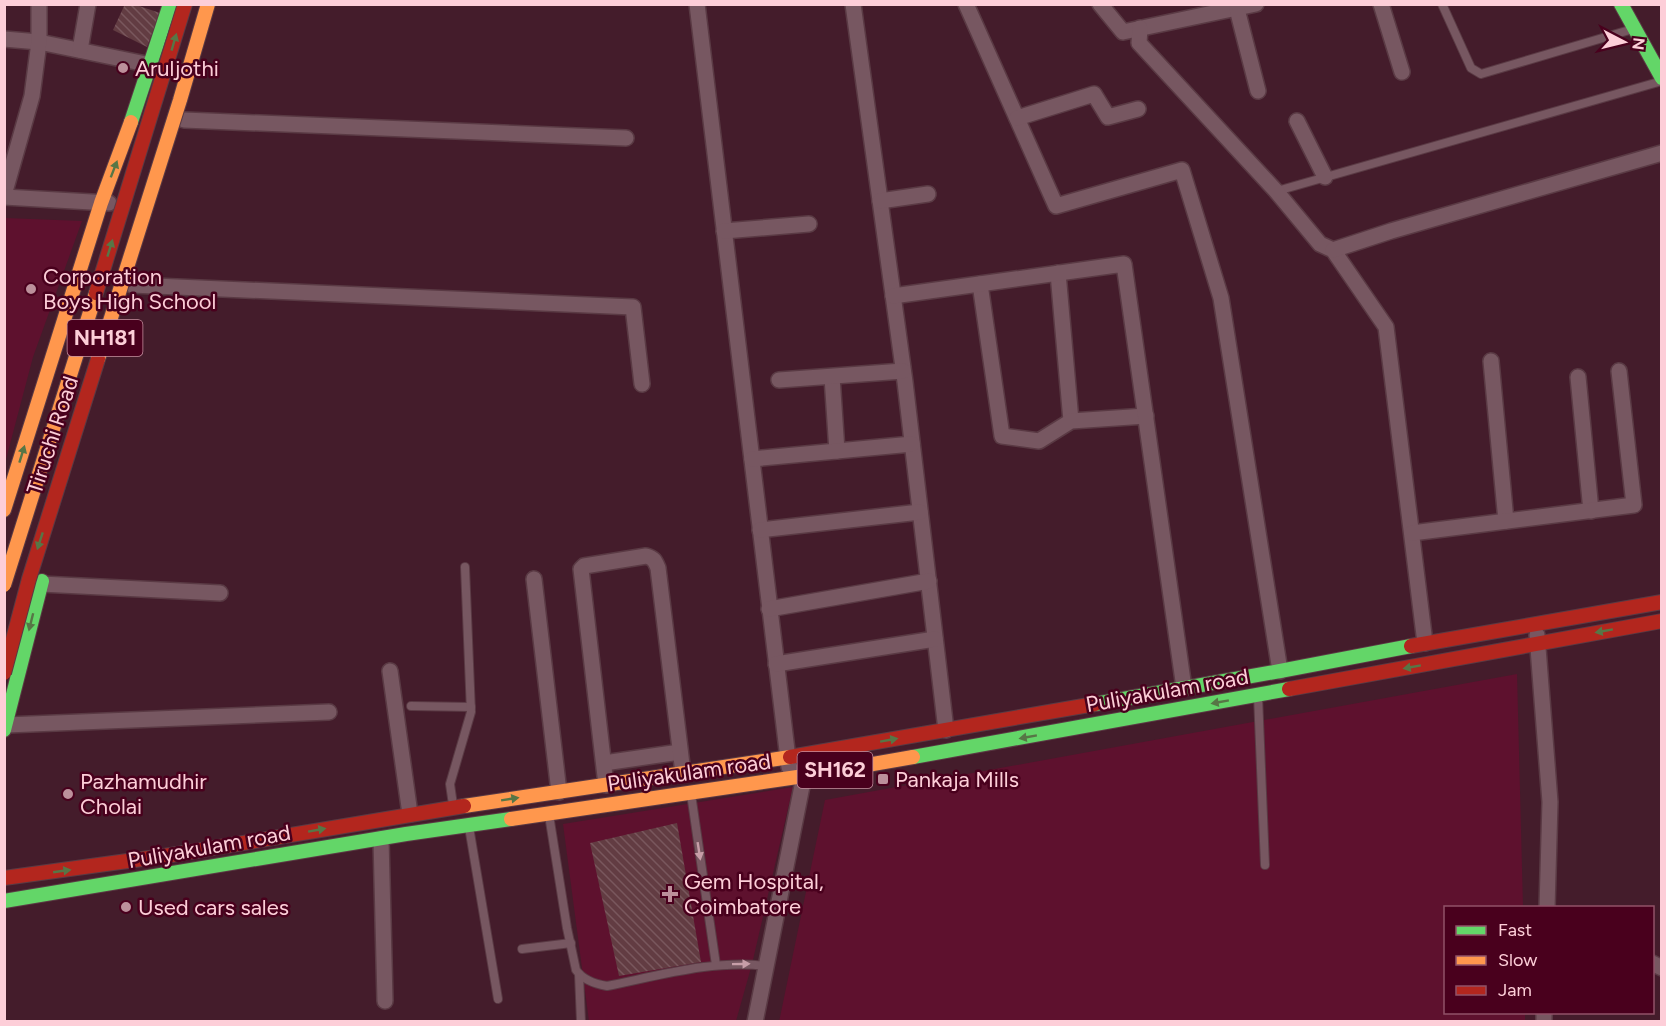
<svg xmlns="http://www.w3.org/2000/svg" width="1666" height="1026" font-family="Figtree,sans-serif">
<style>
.built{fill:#5e112e}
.building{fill:url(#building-back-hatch)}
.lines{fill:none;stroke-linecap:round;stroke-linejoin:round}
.lane-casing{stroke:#5a3a44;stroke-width:10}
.street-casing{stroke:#5a3a44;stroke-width:18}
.fast-casing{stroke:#5a3a44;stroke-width:16}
.slow-casing{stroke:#5a3a44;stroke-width:16}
.jam-casing{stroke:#5a3a44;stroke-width:16}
.lane{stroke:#775761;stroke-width:8}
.street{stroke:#775761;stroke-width:15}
.fast{stroke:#63d668;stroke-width:14}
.slow{stroke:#ff974d;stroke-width:14}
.jam{stroke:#b3261e;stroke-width:14}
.slow-bridge-casing{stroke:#5a3a44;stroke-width:16;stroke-linecap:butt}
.jam-bridge-casing{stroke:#5a3a44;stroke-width:16;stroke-linecap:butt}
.slow-bridge{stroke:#ff974d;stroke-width:14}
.jam-bridge{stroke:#b3261e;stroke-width:14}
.oneway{fill:#577646}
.oneway2{fill:#c79ea8}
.poi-dot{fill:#bc909b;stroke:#49001d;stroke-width:2}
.labels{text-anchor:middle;stroke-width:5;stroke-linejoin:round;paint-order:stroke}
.shield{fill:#49001d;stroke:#c790a0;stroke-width:1.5}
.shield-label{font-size:21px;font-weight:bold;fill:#fdced8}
.poi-label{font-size:22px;fill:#fdced8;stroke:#49001d;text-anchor:start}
.street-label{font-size:22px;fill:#fdced8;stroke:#49001d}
</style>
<defs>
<pattern id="building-back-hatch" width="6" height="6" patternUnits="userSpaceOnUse" patternTransform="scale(1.5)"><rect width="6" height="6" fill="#623c42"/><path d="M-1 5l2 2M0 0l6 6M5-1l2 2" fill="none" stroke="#79575d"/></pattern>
</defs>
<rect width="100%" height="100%" fill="#441c2b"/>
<g class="built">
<path d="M5,218L82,221L33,357L5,463Z"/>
<path d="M1517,674L1523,907L1446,908V1012L1525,1013V1021L779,1022L825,800Z"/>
<path d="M793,787L752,964L736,1021H589L563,824Z"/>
</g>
<g class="building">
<path d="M125,4H133L160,13L147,47L113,30Z"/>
<path d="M677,823L701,962L619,976L590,843Z"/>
</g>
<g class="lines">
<defs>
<g id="lane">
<path d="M1442,4L1471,68L1481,74L1633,29"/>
<path d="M1277,191L1662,81"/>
<path d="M1258,696L1265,865"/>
<path d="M411,706L471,707"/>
<path d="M691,794L716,965"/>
<path d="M453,805L450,784L471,712L465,567"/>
<path d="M549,815L567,928L576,970C583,980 595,984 607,986C657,976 715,959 766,966"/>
<path d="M469,827L498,999"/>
<path d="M522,949L571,943"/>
<path d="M579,974L581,1022"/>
</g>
<g id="street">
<path d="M697,4L789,767"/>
<path d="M853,4L905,382L946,730"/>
<path d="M966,4L1056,206L1182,170L1221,298L1280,671"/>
<path d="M1100,4L1123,32L1256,4"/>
<path d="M1381,4L1402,72"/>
<path d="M1237,9L1258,91"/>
<path d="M1140,28L1139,43L1276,191L1320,244L1333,250L1386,327L1425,643"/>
<path d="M4,39L39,42L151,65"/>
<path d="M80,50L88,4"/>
<path d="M1017,118L1094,94L1108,117L1138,109"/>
<path d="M184,120L626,138"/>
<path d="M1297,121L1325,177"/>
<path d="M4,195L32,96L39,42V4"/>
<path d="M4,197L109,203"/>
<path d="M880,201L928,194"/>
<path d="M724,231L809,224"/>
<path d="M1333,250L1391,231L1662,153"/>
<path d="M1058,273L1071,421"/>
<path d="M980,284L1002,436L1039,441L1071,421L1146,416"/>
<path d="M132,285L633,307L642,384"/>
<path d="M893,296L1124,264L1184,688"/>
<path d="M1491,361L1506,521"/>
<path d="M832,377L837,451"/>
<path d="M1578,377L1591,511"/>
<path d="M779,380L903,371"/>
<path d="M752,459L912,444"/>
<path d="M760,530L920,512"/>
<path d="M1412,533L1634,505L1619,371"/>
<path d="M534,579L559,792"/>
<path d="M41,584L220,593"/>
<path d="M769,609L929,581"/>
<path d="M1537,635L1550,802L1547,908"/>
<path d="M776,664L935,639"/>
<path d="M390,671L410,814"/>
<path d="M6,725L329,712"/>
<path d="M604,763L680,752"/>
<path d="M606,785L581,569L584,566L646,556C654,558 655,561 658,568L683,773"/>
<path d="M381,839L385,1001"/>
<path d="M1652,963L1662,968"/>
<path d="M755,1022L804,776L803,768"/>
<path d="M1544,1022V1012"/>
</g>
<g id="fast">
<path d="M1621,4L1662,78"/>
<path d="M131,122L170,4"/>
<path d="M1095,704L1280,671L1411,646"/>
<path d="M4,730L42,581"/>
<path d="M913,757L1289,689"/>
<path d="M4,901L406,834L511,819"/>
</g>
<g id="slow">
<path d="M4,510L101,203L131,122"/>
<path d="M464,806L790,757"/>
<path d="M511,819L804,776L913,757"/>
</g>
<g id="jam">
<path d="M1411,646L1662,602"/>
<path d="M1289,689L1662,621"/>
<path d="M790,757L1095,704"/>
<path d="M4,878L171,855L464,806"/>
</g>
</defs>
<use href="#lane" class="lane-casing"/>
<use href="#street" class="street-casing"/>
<use href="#fast" class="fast-casing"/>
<use href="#slow" class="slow-casing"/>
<use href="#jam" class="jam-casing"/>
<use href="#lane" class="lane"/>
<use href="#street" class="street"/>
<use href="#fast" class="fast"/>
<use href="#slow" class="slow"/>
<use href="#jam" class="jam"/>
<defs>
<g id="slow-bridge">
<path d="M98,359L180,100L208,4"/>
<path d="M4,585L96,293"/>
</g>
<g id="jam-bridge">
<path d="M96,293L185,4"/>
<path d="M4,673L29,579L98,359"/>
</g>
</defs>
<use href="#slow-bridge" class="slow-bridge-casing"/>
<use href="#jam-bridge" class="jam-bridge-casing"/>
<use href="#slow-bridge" class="slow-bridge"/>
<use href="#jam-bridge" class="jam-bridge"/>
</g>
<defs><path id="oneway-solid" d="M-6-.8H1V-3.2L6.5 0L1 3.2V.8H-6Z" transform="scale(1.5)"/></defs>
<g class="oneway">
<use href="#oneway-solid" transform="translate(174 42) rotate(-74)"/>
<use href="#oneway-solid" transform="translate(114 169) rotate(-69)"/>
<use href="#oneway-solid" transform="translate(110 248) rotate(-73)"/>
<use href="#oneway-solid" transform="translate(22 454) rotate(-73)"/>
<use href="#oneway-solid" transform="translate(40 541) rotate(108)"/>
<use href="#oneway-solid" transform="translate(31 622) rotate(104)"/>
<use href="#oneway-solid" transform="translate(1604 631) rotate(170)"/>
<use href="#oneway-solid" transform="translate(1412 667) rotate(170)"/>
<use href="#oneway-solid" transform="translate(1220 702) rotate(170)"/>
<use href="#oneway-solid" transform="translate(1028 737) rotate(170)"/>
<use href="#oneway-solid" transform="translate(889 740) rotate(-10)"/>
<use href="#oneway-solid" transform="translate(510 799) rotate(-9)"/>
<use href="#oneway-solid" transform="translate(317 830) rotate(-10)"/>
<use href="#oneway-solid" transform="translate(62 871) rotate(-8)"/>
</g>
<g class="oneway2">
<use href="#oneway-solid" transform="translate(699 851) rotate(81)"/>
<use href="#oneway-solid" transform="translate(741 964) rotate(-1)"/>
</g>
<g class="poi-dot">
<circle cx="123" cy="68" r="6"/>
<circle cx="31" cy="289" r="6"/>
<rect x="877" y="773" width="12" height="12" rx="3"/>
<circle cx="68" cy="794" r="6"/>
<path d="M667 885h6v6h6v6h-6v6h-6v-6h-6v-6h6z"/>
<circle cx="126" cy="907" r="6"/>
</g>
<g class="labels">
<g class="shield">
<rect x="67.5" y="320" width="75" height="36" rx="4.5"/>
<rect x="797.5" y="752" width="75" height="36" rx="4.5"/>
</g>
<g class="shield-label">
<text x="105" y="345">NH181</text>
<text x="835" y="777">SH162</text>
</g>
<g class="poi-label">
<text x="135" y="76">Aruljothi</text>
<text x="43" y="284">Corporation<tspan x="43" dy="25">Boys High School</tspan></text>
<text x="895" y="787">Pankaja Mills</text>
<text x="80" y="789">Pazhamudhir<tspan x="80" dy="25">Cholai</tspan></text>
<text x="684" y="889">Gem Hospital,<tspan x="684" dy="25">Coimbatore</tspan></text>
<text x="138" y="915">Used cars sales</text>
</g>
<g class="street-label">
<text transform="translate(52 435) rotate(-72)" y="8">Tiruchi Road</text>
<text transform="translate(1167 690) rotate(-10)" y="8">Puliyakulam road</text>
<text transform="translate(689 772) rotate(-8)" y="8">Puliyakulam road</text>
<text transform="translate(209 846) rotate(-10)" y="8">Puliyakulam road</text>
</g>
</g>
<rect width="1666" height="1026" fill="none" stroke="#fdced8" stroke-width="12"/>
<rect x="1444" y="906" width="210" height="108" fill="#49001d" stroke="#915268" stroke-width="1.5"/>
<rect x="1456" y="926" width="30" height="9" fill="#63d668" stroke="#915268" stroke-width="1.5"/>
<text x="1498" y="936" font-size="18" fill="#fdced8">Fast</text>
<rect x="1456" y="956" width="30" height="9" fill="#ff974d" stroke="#915268" stroke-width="1.5"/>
<text x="1498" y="966" font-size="18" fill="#fdced8">Slow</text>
<rect x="1456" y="986" width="30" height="9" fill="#b3261e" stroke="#915268" stroke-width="1.5"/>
<text x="1498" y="996" font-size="18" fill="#fdced8">Jam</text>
<g transform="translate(1624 42) rotate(97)" stroke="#49001d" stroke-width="4.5" paint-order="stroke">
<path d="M0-4.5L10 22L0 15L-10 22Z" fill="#fdced8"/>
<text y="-9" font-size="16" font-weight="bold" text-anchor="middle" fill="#fdced8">N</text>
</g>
</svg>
